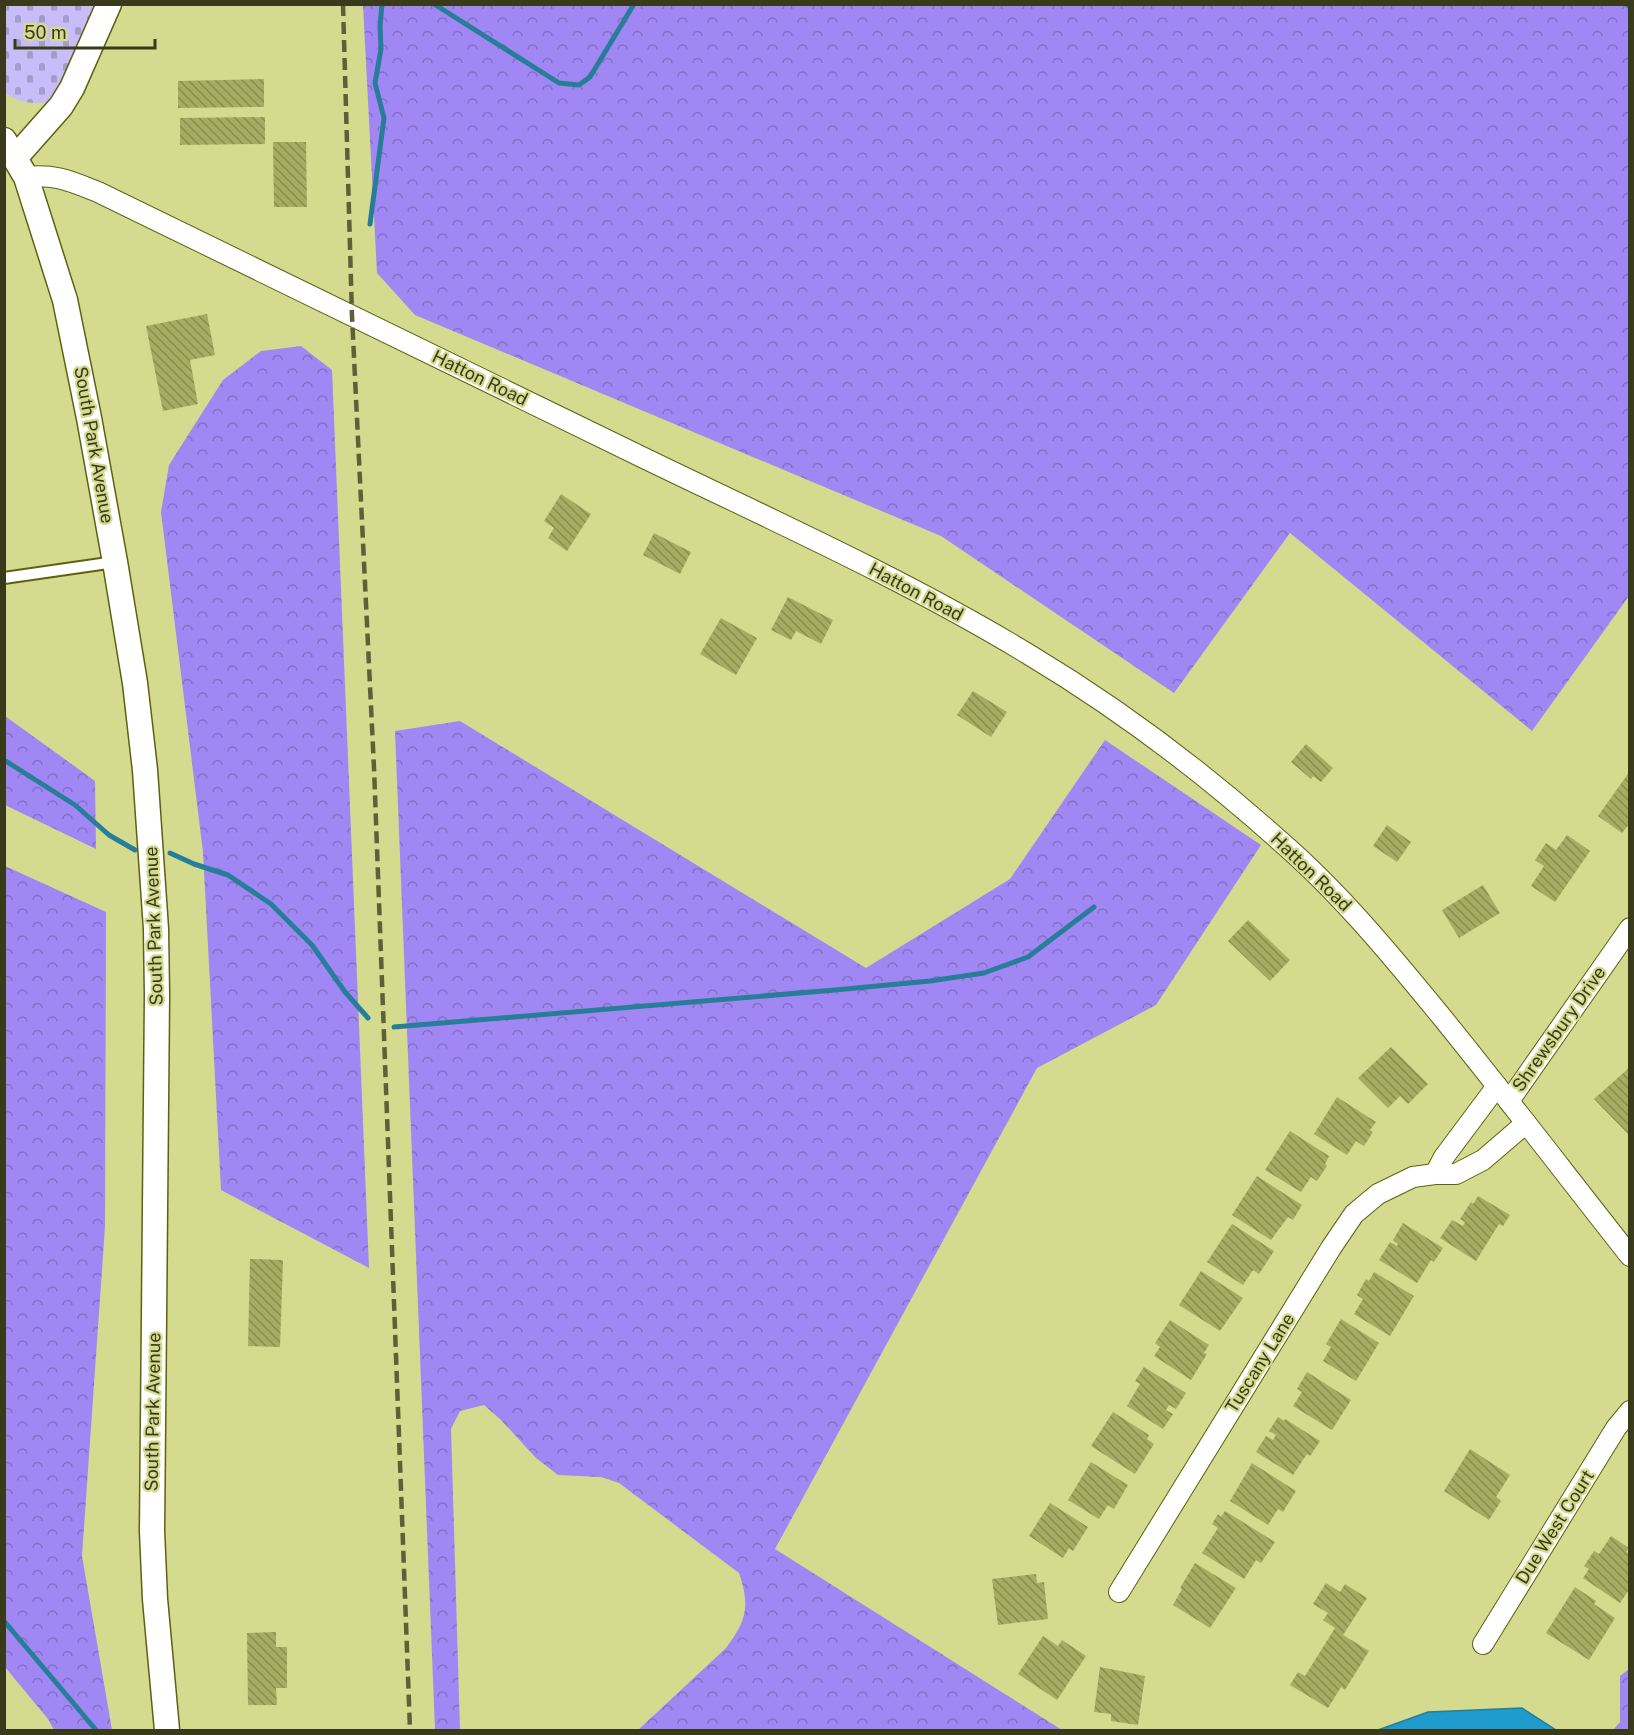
<svg xmlns="http://www.w3.org/2000/svg" width="1634" height="1735" font-family="'Public Sans',sans-serif">
<style>
.forest{fill:url(#forest-crowns)}
.cemetery{fill:url(#cemetery-stones)}
.water{fill:#1f9bce;stroke:#267e98;stroke-width:1.5}
.lines{fill:none;stroke-linecap:round;stroke-linejoin:round}
.stream{stroke:#267e98;stroke-width:5}
.building{fill:url(#building-back-hatch)}
.service-casing{stroke:#5e6113;stroke-width:14}
.minor-casing{stroke:#5e6113;stroke-width:22}
.tertiary-casing{stroke:#5e6113;stroke-width:27}
.service{stroke:#fff;stroke-width:10}
.minor{stroke:#fff;stroke-width:20}
.tertiary{stroke:#fff;stroke-width:24}
.rail{stroke:#5e6137;stroke-width:4.5;stroke-dasharray:12 6;stroke-linecap:butt}
.labels{text-anchor:middle;stroke-width:4.5;stroke-linejoin:round;paint-order:stroke}
.street-label{font-size:18px;fill:#383a1b;stroke:#d4db8f}
</style>
<defs>
<pattern id="forest-crowns" width="20" height="18" patternUnits="userSpaceOnUse" patternTransform="scale(1.5)"><rect width="20" height="18" fill="#a087f4"/><path d="M2 6a3 3 0 1 1 6 0M12 15a3 3 0 1 1 6 0" fill="none" stroke="#836fc5"/></pattern>
<pattern id="cemetery-stones" width="16" height="16" patternUnits="userSpaceOnUse" patternTransform="scale(1.5)"><rect width="16" height="16" fill="#c7bdf9"/><path d="M2 7V4a2 2 0 0 1 4 0v3zM10 15v-3a2 2 0 0 1 4 0v3z" fill="#a39bc9"/></pattern>
<pattern id="building-back-hatch" width="6" height="6" patternUnits="userSpaceOnUse" patternTransform="scale(1.5)"><rect width="6" height="6" fill="#a6ac62"/><path d="M-1 5l2 2M0 0l6 6M5-1l2 2" fill="none" stroke="#888d50"/></pattern>
</defs>
<rect width="100%" height="100%" fill="#d4db8f"/>
<g class="forest">
<path d="M363,5H1629V596L1532,731L1290,533L1174,693L941,536L415,315L377,273Z"/>
<path d="M301,346L332,370L369,1268L221,1190L203,852L161,512L169,465L223,380L261,351Z"/>
<path d="M5,716L95,781L96,849L5,805Z"/>
<path d="M460,721L866,968L1010,879L1105,740L1261,845L1156,1005L1037,1068L775,1549L1062,1730H638L726,1648C747,1620 750,1606 739,1573L619,1483L601,1477L558,1475L536,1458L501,1420L484,1405L460,1411L451,1429L460,1730H435L395,731Z"/>
<path d="M5,866L106,912L105,1227L82,1556L112,1730H54L48,1719L5,1667Z"/>
<path d="M1629,1669V1730H1613L1620,1722V1676Z"/>
</g>
<path class="cemetery" d="M4,5H101L56,101C36,105 22,104 5,93Z"/>
<path class="water" d="M1522,1708L1556,1730H1378L1428,1712Z"/>
<g class="lines">
<g class="stream">
<path d="M434,4L559,83L579,85L590,77L634,4"/>
<path d="M1626,4L1630,7"/>
<path d="M370,224L384,118L375,83L381,49L380,26L382,4"/>
<path d="M4,760L75,805L109,835L135,850"/>
<path d="M170,853L194,864L228,875L271,904L312,945L345,992L368,1018"/>
<path d="M394,1027L835,990L930,981L984,973L1028,957L1094,907"/>
<path d="M4,1621L96,1730"/>
</g>
</g>
<g class="building">
<path d="M264,79V107L178,108V81Z"/>
<path d="M265,117V144L180,145V118Z"/>
<path d="M273,142H306L307,207H274Z"/>
<path d="M207,314L215,355L190,360L198,404L163,411L146,326Z"/>
<path d="M561,494L591,514L567,551L548,538L554,528L544,521Z"/>
<path d="M654,533L691,552L680,574L643,555Z"/>
<path d="M788,597L833,620L821,644L796,631L791,640L771,630Z"/>
<path d="M721,618L757,638L736,675L700,654Z"/>
<path d="M973,691L1007,712L991,737L957,715Z"/>
<path d="M1306,744L1333,768L1321,782L1313,776L1311,779L1291,762Z"/>
<path d="M1630,771V823L1622,833L1598,816Z"/>
<path d="M1387,825L1411,842L1397,862L1373,846Z"/>
<path d="M1567,835L1590,851L1555,902L1531,886L1544,866L1535,860L1546,843L1556,850Z"/>
<path d="M1483,885L1500,913L1459,938L1442,910Z"/>
<path d="M1248,920L1290,960L1270,981L1228,941Z"/>
<path d="M1391,1047L1428,1084L1408,1104L1400,1096L1388,1108L1358,1078Z"/>
<path d="M1630,1067V1136L1594,1099Z"/>
<path d="M1337,1097L1376,1122L1370,1130L1373,1132L1364,1146L1356,1141L1347,1155L1314,1134Z"/>
<path d="M1290,1131L1329,1156L1325,1164L1327,1166L1317,1181L1311,1177L1301,1192L1265,1170Z"/>
<path d="M1257,1176L1302,1205L1293,1220L1288,1217L1271,1240L1232,1215Z"/>
<path d="M1478,1196L1510,1215L1503,1226L1499,1224L1476,1261L1440,1238L1452,1220L1463,1226L1465,1222L1460,1219L1471,1202L1473,1204Z"/>
<path d="M1403,1223L1443,1248L1434,1262L1431,1260L1417,1283L1379,1260L1390,1242L1397,1246L1398,1244L1393,1240Z"/>
<path d="M1232,1224L1274,1251L1259,1274L1253,1270L1243,1285L1207,1262Z"/>
<path d="M250,1259L283,1260L280,1347L248,1346Z"/>
<path d="M1201,1271L1243,1298L1220,1331L1179,1305Z"/>
<path d="M1374,1272L1414,1296L1390,1336L1354,1314L1363,1299L1357,1295L1366,1279L1369,1281Z"/>
<path d="M1341,1319L1379,1343L1356,1381L1323,1361L1331,1347L1326,1344Z"/>
<path d="M1170,1320L1209,1345L1204,1353L1207,1354L1191,1380L1154,1356L1160,1347L1155,1343Z"/>
<path d="M1144,1367L1186,1393L1176,1409L1169,1405L1166,1410L1173,1414L1163,1429L1127,1406L1140,1384L1135,1381Z"/>
<path d="M1307,1372L1351,1400L1332,1430L1293,1406L1302,1392L1297,1389Z"/>
<path d="M1113,1412L1149,1435L1147,1439L1154,1444L1135,1474L1091,1446Z"/>
<path d="M1278,1417L1284,1421L1285,1419L1320,1441L1310,1456L1307,1454L1293,1475L1256,1452L1266,1436L1273,1440L1276,1435L1269,1431Z"/>
<path d="M1470,1449L1510,1475L1496,1497L1501,1501L1489,1520L1444,1491Z"/>
<path d="M1091,1462L1128,1485L1114,1509L1108,1505L1099,1519L1068,1500Z"/>
<path d="M1252,1463L1296,1491L1283,1512L1278,1509L1268,1525L1230,1501Z"/>
<path d="M1050,1503L1088,1527L1073,1551L1069,1548L1063,1558L1029,1536Z"/>
<path d="M1225,1511L1275,1542L1261,1563L1256,1560L1244,1579L1202,1553L1218,1528L1212,1524L1218,1514L1221,1517Z"/>
<path d="M1611,1536L1629,1548L1626,1552L1630,1554V1588L1620,1603L1583,1578L1589,1569L1584,1566L1594,1551L1599,1554Z"/>
<path d="M1195,1563L1236,1588L1210,1628L1173,1605L1182,1589L1180,1588Z"/>
<path d="M1036,1574L1037,1583L1044,1582L1048,1619L998,1625L992,1579Z"/>
<path d="M1326,1583L1340,1592L1345,1584L1367,1598L1343,1635L1369,1651L1345,1690L1341,1687L1328,1708L1290,1685L1298,1672L1305,1676L1335,1628L1323,1620L1328,1613L1313,1604Z"/>
<path d="M1575,1587L1596,1601L1594,1604L1615,1618L1589,1660L1546,1633Z"/>
<path d="M276,1632V1647H287V1688H276L277,1705H248L247,1633Z"/>
<path d="M1043,1636L1058,1646L1062,1640L1086,1656L1057,1700L1018,1674Z"/>
<path d="M1100,1667L1145,1676L1138,1725L1111,1721V1714L1094,1712Z"/>
</g>
<g class="lines">
<defs>
<path id="service" d="M4,578L115,562"/>
<g id="minor">
<path d="M26,177C56,174 70,181 98,192C280,281 463,370 646,459C774,521 906,580 1028,654C1118,708 1202,771 1280,841C1340,893 1391,955 1441,1016C1505,1095 1567,1176 1630,1256"/>
<path d="M1509,1101L1630,928"/>
<path d="M1435,1174L1444,1157L1497,1086"/>
<path d="M1119,1592L1331,1248L1354,1214L1378,1194L1413,1177L1435,1174H1456L1483,1160L1526,1123"/>
<path d="M1483,1644L1616,1428L1630,1411"/>
</g>
<g id="tertiary">
<path d="M4,140L26,177L65,300L89,418L115,562L135,683L145,770L156,929L157,995L152,1531L155,1599L167,1730"/>
<path d="M15,158L61,106L72,88L109,4"/>
</g>
</defs>
<use href="#service" class="service-casing"/>
<use href="#minor" class="minor-casing"/>
<use href="#tertiary" class="tertiary-casing"/>
<use href="#service" class="service"/>
<use href="#minor" class="minor"/>
<use href="#tertiary" class="tertiary"/>
<path class="rail" d="M343,4L352,316L374,768L410,1730"/>
</g>
<g class="labels">
<g class="street-label">
<text transform="translate(480 378) rotate(26)" y="6">Hatton Road</text>
<text transform="translate(94 445) rotate(80)" y="6">South Park Avenue</text>
<text transform="translate(916 592) rotate(28)" y="6">Hatton Road</text>
<text transform="translate(1311 872) rotate(44)" y="6">Hatton Road</text>
<text transform="translate(154 926) rotate(-92)" y="6">South Park Avenue</text>
<text transform="translate(1559 1029) rotate(-55)" y="6">Shrewsbury Drive</text>
<text transform="translate(1260 1363) rotate(-58)" y="6">Tuscany Lane</text>
<text transform="translate(153 1412) rotate(-89)" y="6">South Park Avenue</text>
<text transform="translate(1555 1527) rotate(-58)" y="6">Due West Court</text>
</g>
</g>
<rect width="1634" height="1735" fill="none" stroke="#383a1b" stroke-width="12"/>
<path d="M15 39v9h140v-9" fill="none" stroke="#383a1b" stroke-width="3"/>
<text x="24" y="39" font-size="18" fill="#383a1b" stroke="#d4db8f" stroke-width="4.5" paint-order="stroke">50 m</text>
</svg>
